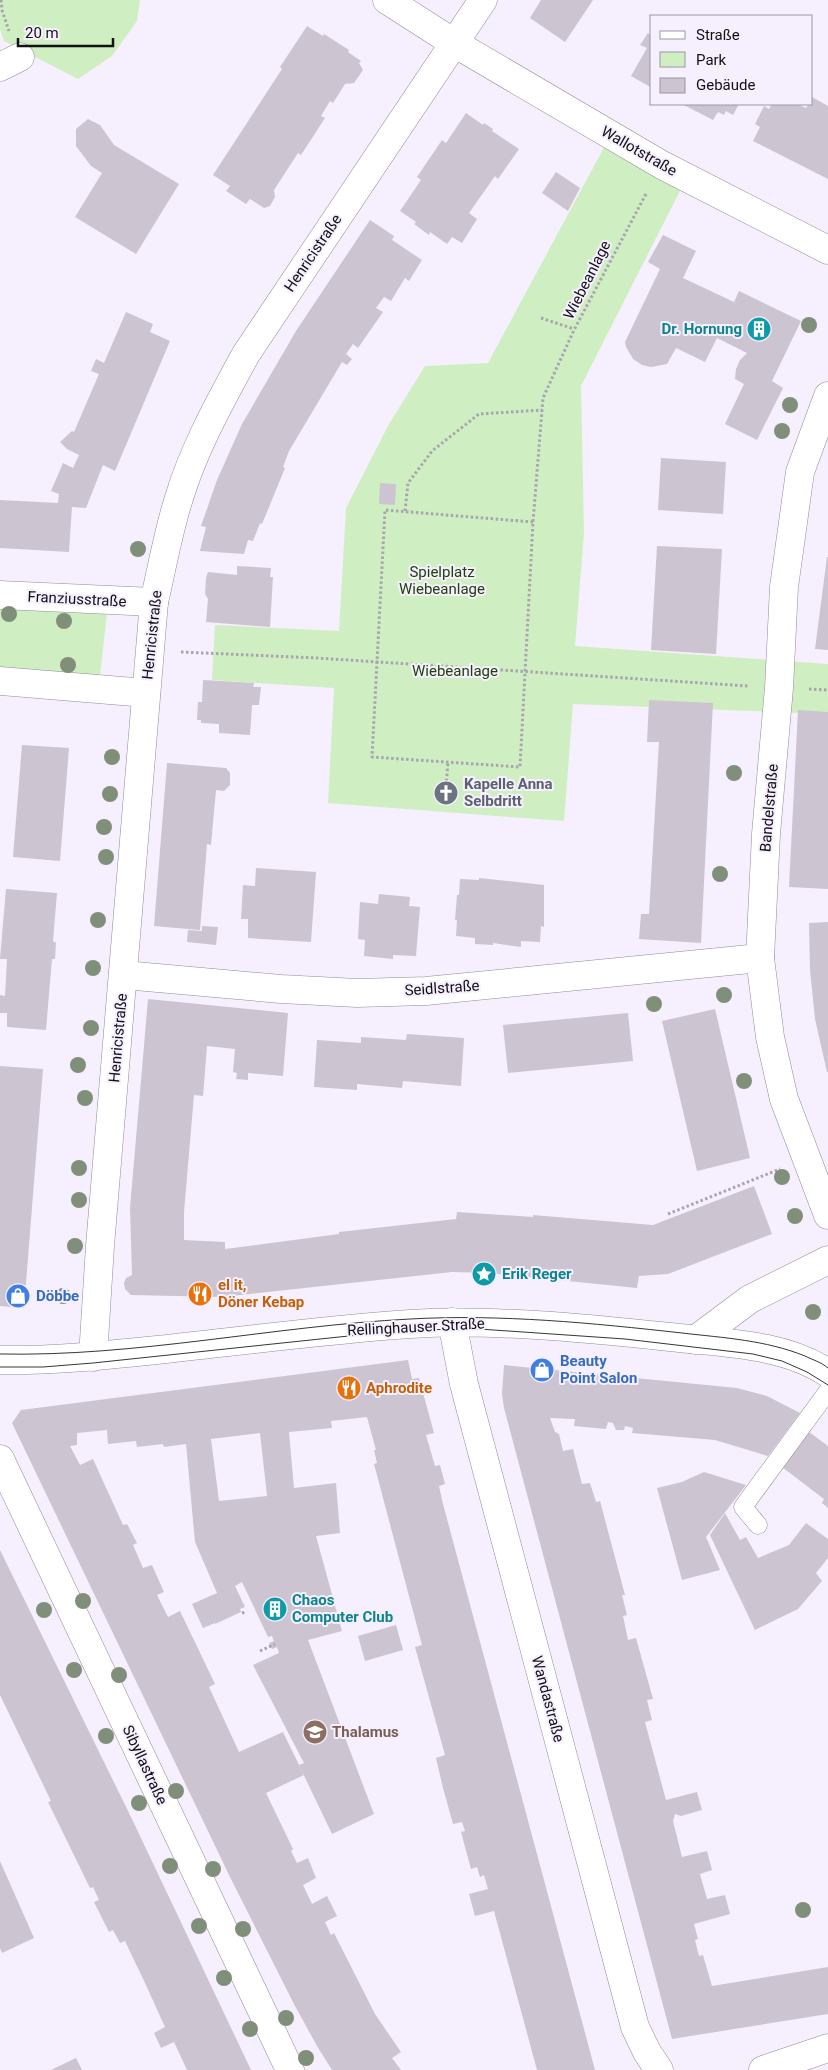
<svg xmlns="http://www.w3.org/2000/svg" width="828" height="2070" font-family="Roboto,sans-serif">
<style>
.green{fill:#cfefc3}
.building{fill:#cdc4d2;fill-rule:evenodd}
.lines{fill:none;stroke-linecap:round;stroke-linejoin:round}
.lane-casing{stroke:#918b99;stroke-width:19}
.street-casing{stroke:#918b99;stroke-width:29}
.secondary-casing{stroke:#918b99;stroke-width:29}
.path{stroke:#a9a4af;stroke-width:3;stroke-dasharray:2.5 2.5;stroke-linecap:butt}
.lane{stroke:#fff;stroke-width:18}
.street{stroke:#fff;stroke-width:28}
.secondary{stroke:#fff;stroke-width:28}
.tram{stroke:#37343a;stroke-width:1}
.tree{fill:#808f79}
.labels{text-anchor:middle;stroke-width:4;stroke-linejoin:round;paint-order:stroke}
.street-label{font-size:15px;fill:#131116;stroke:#f6effe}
.culture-label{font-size:15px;font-weight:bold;fill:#0d838f;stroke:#f6effe;text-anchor:start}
.park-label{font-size:15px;fill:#1f400d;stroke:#f6effe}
.worship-label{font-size:15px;font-weight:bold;fill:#5b616d;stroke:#f6effe;text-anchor:start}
.food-label{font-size:15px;font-weight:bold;fill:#c56008;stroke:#f6effe;text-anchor:start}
.shop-label{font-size:15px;font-weight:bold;fill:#366cbe;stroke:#f6effe;text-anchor:start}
.education-label{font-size:15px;font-weight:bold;fill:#785e54;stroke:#f6effe;text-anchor:start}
</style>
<rect width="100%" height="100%" fill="#f6effe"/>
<g class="green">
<path d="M0,0H140L137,21L112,56L78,79L4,41L0,29Z"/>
<path d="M608,140L685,181L581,386L584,533L575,646L828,664V714L573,704L564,821L328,803L334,688L212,680L215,625L339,631L346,508L389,424L425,366L488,363Z"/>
<path d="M0,607L107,613L100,675L0,669Z"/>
</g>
<g class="building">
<path d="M541,0H593L565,42L530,18Z"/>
<path d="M307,26L323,36L324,34L349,50L348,52L361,61L359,63L363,70L354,83L345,84L333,103L330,101L321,116L325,118L301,155L298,153L274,190L275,197L270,206L264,208L250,199L246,204L226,191L230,186L213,175L282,69L280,67Z"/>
<path d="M648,33L652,36V88L631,76L647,48L640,45Z"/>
<path d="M812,97L828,106V179L753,141L760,127L755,124L764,106L769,109L772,104H797L806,108L809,104H812Z"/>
<path d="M682,104H739L733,115L726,111L724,115L718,112L713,120Z"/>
<path d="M466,113L483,125L484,123L493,129L492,131L519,149L498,179L495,176L469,213L477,219L462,243L452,237L447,244L430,232L429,235L414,224L416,222L400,211L421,180L417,177L442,140L446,143Z"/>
<path d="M88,119L100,125L114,145L179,184L136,254L75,217L102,173L91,166L76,146V129Z"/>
<path d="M556,172L580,188L568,211L542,193Z"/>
<path d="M370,220L394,236L392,240L422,260L409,281L405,278L391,301L384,297L376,308L383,312L358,348L353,344L346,354L352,359L347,365L342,362L289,451L283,467L285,468L262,524L260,523L253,541L248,540L244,554L200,551L206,527L201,526L217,480L242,424L296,331Z"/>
<path d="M663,235L696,251L683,278L734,302L739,291L801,321L772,381L783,388L757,440L725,424L744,384L735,379L736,369L740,360L747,353L717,338L705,362L676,348L667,364L651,367L642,365L633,359L626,347L625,342L660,269L648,262Z"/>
<path d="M126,312L153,324L150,332L170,341L115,471L103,465L86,508L72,507L69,552L0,548V500L58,503L59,494L51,491L63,463L73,468L79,455L67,449L60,442L72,431L74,432L99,374L91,371L96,359L104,363Z"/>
<path d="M661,458L726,462L723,514L658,510Z"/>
<path d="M380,483L396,484L395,505L379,504Z"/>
<path d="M657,546L722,549L716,654L651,650Z"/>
<path d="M827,557H828V650L815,649Z"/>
<path d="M237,566L271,568L270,577H273L270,627L206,622L208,599L205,594L206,578L208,572L237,575Z"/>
<path d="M203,680L254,683L253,687H261L259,705H252L250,735L219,733V724L201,723V720H197L198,702H202Z"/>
<path d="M649,700L713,703L701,943L639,939L641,914H649L659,742H647Z"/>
<path d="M798,710L828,712V889L789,887Z"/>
<path d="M22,745L69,748L60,861L13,857Z"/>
<path d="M167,763L226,768L230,773V785L224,791L216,790L211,845L207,844L200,930L154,926Z"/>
<path d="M439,785L454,786L453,801L438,800Z"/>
<path d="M256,868L316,872L311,942L248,938V919H241L243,885L255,886Z"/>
<path d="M479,878L544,885V927L541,926L540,942L521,941V947L493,943V945L475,944V938L456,936L457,920H455L457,895H459L460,879L479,880Z"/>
<path d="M6,889L57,893L53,941L56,943L55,959H52L46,1030L7,1027V1013H0V995L5,996L7,959H0Z"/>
<path d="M379,894L410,897L409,906L420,907L416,956L393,955V959L364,956L365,940L358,939L360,902L378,904Z"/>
<path d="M828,922V1072H827L815,1019L810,970L809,923Z"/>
<path d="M202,926L218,927L216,945L187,942L188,930L202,931Z"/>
<path d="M148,999L288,1013L283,1076L248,1073V1080L236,1079L237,1073L233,1072L235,1049L207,1046L203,1096L194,1095L184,1212V1240L225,1242V1249L339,1234V1232L456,1219L457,1212L533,1217V1215L653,1225L754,1186L772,1234L668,1274L639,1276L637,1288L489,1273L452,1272L222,1297L131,1295L125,1289L124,1283L126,1278L132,1275L130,1208Z"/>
<path d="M715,1009L750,1158L697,1171L662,1021Z"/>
<path d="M628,1013L633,1061L508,1073L503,1025Z"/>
<path d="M407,1034L464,1038L461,1086L403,1081L402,1088L357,1084V1090L314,1087L317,1040L361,1043V1037L406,1040Z"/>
<path d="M0,1066L43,1069L24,1308L0,1306Z"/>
<path d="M408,1360L412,1379L419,1378L434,1433L426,1435L435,1466L440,1465L445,1484L439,1486L443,1504L595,2070H537L494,1911L475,1916L469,1894L488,1889L484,1875L480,1877L477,1867L471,1869L461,1832L465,1831L462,1822L453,1824L443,1788L436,1758L445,1755L415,1647L422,1645L374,1464L377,1463L374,1450H376L367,1417L331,1421L332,1428L289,1432L294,1488L336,1483L340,1533L316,1536L342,1631L308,1640L374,1814L332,1834L299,1765L304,1763L253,1665L279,1653L277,1647L272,1649L269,1643L274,1641L272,1636L268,1637L242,1582L235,1586L245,1607L240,1609L241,1612L215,1624V1623L203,1628L192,1604L217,1593L195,1542L186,1444L164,1447L163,1444L137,1447L136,1441L108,1444L107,1430L77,1433V1445L70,1446L80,1465L93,1459L123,1525L127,1524L137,1543L133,1545L143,1568L152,1565L164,1592L157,1595L168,1617L180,1611L215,1684L209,1687L239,1752L283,1732L304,1775L266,1793L293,1849L291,1851L297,1863L308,1858L316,1878L303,1885L312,1904L327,1896L337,1916L325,1922L331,1935L334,1933L375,2014L401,2052L392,2058L401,2070H332L317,2046L295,2006L231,1879L12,1423L21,1410ZM260,1433L267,1496L219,1501L211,1439Z"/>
<path d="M504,1365L737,1388L767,1396L800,1413L768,1456L715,1440L632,1433L633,1428L625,1426L624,1430H616L613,1423L608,1422L606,1429L574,1426L575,1419L550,1418L555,1432L559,1434L563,1451L573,1449L582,1484L590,1483L596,1502L600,1501L625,1595H622L627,1615L623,1616L628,1640L636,1638L653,1699L647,1700L652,1720L645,1722L666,1800L697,1792L702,1810L681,1816L675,1814L673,1821L682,1857L707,1851L712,1870L700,1874L707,1899L725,1895L730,1914L694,1924L698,1939L695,1940L699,1956L703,1955L712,1986L828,1967V2014L672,2039L504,1408L502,1394Z"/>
<path d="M805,1429L828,1446V1508L822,1503L824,1499L778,1464Z"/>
<path d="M704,1472L746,1485L706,1537L720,1570L682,1580L657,1488L682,1482Z"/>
<path d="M725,1513L740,1540L746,1537L758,1558L789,1545L806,1523L828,1539V1558L816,1573L822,1581L798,1609L755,1630L710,1535Z"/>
<path d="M0,1550L131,1817L251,2070H187L174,2042L161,2048L154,2033L165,2027L145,1983L125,1941L120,1943L113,1930L109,1932L94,1902L99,1900L93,1887L90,1888L48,1802L51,1801L0,1695Z"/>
<path d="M396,1625L403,1650L365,1661L358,1636Z"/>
<path d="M0,1861L34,1938L2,1953L0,1948Z"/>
<path d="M76,2058L82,2070H51Z"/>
</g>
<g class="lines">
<defs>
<path id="lane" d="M758,1525L743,1507L828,1391"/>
<g id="street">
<path d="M387,0L454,43L662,165L828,250"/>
<path d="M0,67L20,57"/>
<path d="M828,396L800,472L784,587L779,688L766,834L760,958L770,1037L784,1099L828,1215"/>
<path d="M0,595L154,602"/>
<path d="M0,681L146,693"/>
<path d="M124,975L281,989L357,993L426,991L760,958"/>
<path d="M452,1322L464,1384L635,2027L647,2052L659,2070"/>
<path d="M695,1340L750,1299L828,1260"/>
<path d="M93,1357L100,1246L154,602C162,568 168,532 179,498C194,448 221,400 246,354L483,0"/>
<path d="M0,1459L290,2070"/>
<path d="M763,2070L828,2048"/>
</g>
<path id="secondary" d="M0,1360C49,1361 98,1356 147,1351C234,1342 322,1330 410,1324C497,1319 584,1328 670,1337C722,1343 783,1343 828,1373"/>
</defs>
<use href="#lane" class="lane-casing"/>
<use href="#street" class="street-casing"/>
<use href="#secondary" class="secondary-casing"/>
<g class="path">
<path d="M1,0L2,10L9,31"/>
<path d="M541,318L574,329"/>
<path d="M405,511L408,483L432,451L479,414L542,410"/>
<path d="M533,522L385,510L372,757L520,767L533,522L543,398L574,330L647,192"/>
<path d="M181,652L317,658L748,686"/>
<path d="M809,689L828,690"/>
<path d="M446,786L448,762"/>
<path d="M668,1214L780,1169"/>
<path d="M242,1613L246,1612"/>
<path d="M260,1651L275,1644"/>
</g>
<use href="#lane" class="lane"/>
<use href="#street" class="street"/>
<use href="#secondary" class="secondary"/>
<g class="tram">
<path d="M0,1354C137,1357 273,1326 410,1319C501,1314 592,1323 682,1333C725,1338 765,1340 805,1356C813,1360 821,1362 828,1368"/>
<path d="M0,1367H43L93,1363L339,1337L410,1330L479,1329L625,1339L753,1354L782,1361L807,1372L828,1385"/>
</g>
</g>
<g class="tree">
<circle cx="809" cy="325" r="8"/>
<circle cx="790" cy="405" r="8"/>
<circle cx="782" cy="431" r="8"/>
<circle cx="138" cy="549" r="8"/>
<circle cx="9" cy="614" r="8"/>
<circle cx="64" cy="621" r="8"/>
<circle cx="68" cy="665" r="8"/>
<circle cx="112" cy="757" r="8"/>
<circle cx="734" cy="773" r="8"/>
<circle cx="110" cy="794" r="8"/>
<circle cx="104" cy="827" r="8"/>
<circle cx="106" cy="857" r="8"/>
<circle cx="720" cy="874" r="8"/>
<circle cx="98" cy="920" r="8"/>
<circle cx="93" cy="968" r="8"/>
<circle cx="724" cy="995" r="8"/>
<circle cx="654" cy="1004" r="8"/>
<circle cx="91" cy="1028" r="8"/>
<circle cx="78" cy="1065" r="8"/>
<circle cx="744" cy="1081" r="8"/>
<circle cx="85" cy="1098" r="8"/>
<circle cx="79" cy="1168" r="8"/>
<circle cx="782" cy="1177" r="8"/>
<circle cx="79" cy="1200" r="8"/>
<circle cx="795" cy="1216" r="8"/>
<circle cx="75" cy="1246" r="8"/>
<circle cx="63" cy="1296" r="8"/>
<circle cx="813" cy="1312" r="8"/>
<circle cx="83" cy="1601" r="8"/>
<circle cx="44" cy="1610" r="8"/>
<circle cx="74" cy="1670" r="8"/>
<circle cx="119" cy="1675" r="8"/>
<circle cx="106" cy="1736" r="8"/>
<circle cx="176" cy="1791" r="8"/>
<circle cx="139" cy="1803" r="8"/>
<circle cx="170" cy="1866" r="8"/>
<circle cx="213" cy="1869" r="8"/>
<circle cx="803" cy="1910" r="8"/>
<circle cx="199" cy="1926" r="8"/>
<circle cx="243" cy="1929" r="8"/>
<circle cx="224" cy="1978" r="8"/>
<circle cx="286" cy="2018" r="8"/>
<circle cx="250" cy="2029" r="8"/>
<circle cx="306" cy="2058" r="8"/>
</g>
<defs>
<symbol id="building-disc" viewBox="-11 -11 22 22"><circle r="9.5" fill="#0f9aa8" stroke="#f6effe"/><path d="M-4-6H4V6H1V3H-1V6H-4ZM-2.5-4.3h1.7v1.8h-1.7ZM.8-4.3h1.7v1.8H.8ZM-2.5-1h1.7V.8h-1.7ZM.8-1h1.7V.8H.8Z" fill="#fff"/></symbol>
<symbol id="church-disc" viewBox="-11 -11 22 22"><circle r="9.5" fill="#6b7280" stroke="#f6effe"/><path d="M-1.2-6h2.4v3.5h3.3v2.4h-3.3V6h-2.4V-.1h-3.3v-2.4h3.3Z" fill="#fff"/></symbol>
<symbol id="sight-disc" viewBox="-11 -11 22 22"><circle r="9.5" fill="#0f9aa8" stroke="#f6effe"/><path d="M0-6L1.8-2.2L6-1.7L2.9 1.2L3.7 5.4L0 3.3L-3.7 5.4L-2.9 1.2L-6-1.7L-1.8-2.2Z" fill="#fff"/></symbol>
<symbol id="restaurant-disc" viewBox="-11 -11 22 22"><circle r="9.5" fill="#e8710a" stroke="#f6effe"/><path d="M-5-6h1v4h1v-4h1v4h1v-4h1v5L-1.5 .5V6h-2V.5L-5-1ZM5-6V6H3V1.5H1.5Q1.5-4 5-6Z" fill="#fff"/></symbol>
<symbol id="shop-disc" viewBox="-11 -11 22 22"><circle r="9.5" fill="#3f7fe0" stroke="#f6effe"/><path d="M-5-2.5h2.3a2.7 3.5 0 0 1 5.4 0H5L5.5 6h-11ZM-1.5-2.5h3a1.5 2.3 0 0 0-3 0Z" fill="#fff"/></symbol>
<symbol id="university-disc" viewBox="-11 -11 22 22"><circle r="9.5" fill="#8d6e63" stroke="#f6effe"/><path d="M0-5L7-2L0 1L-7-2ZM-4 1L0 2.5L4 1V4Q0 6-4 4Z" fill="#fff"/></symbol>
</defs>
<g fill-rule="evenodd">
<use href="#building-disc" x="745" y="315" width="28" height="28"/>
<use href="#church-disc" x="432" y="779" width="28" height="28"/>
<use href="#sight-disc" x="470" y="1260" width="28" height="28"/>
<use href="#restaurant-disc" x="186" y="1280" width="28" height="28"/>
<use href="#shop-disc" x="4" y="1282" width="28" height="28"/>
<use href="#shop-disc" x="528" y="1356" width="28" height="28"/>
<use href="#restaurant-disc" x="335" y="1374" width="28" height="28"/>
<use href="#building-disc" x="261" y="1595" width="28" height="28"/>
<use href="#university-disc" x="301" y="1718" width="28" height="28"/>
</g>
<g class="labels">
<g class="street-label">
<text transform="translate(639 151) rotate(30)" y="5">Wallotstraße</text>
<text transform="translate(313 253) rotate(-56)" y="5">Henricistraße</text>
<text transform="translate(587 280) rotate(-63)" y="5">Wiebeanlage</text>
<text transform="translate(77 599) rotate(3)" y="5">Franziusstraße</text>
<text transform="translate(152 635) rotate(-84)" y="5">Henricistraße</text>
<text transform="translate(769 808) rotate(-85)" y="5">Bandelstraße</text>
<text transform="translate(442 988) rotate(-4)" y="5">Seidlstraße</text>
<text transform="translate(118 1038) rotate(-85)" y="5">Henricistraße</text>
<text transform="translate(416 1327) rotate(-3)" y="5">Rellinghauser Straße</text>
<text transform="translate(548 1699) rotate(75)" y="5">Wandastraße</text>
<text transform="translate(145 1765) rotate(65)" y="5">Sibyllastraße</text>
</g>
<g class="culture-label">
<text x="742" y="334" text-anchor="end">Dr. Hornung</text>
<text x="502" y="1279">Erik Reger</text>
<text x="292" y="1605">Chaos<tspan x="292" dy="17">Computer Club</tspan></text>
</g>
<g class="park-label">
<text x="442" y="577">Spielplatz<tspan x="442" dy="17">Wiebeanlage</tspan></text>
<text x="455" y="676">Wiebeanlage</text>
</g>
<g class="worship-label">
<text x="464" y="789">Kapelle Anna<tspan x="464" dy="17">Selbdritt</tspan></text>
</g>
<g class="food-label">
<text x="218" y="1290">el it,<tspan x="218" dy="17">Döner Kebap</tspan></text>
<text x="366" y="1393">Aphrodite</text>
</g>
<g class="shop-label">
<text x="36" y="1301">Döbbe</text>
<text x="560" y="1366">Beauty<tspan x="560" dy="17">Point Salon</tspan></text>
</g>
<g class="education-label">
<text x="332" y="1737">Thalamus</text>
</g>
</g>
<rect x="650" y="15" width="162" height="90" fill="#f6effe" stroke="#9b96a1"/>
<rect x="660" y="31" width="25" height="8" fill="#ffffff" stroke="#9b96a1"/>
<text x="696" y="40" font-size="15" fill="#131116">Straße</text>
<rect x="660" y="52" width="25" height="15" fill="#cfefc3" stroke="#9b96a1"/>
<text x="696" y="65" font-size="15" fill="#131116">Park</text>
<rect x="660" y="78" width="25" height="15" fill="#cdc4d2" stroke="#9b96a1"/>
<text x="696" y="90" font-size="15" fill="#131116">Gebäude</text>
<path d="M18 38v8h95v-8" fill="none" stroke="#131116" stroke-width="2.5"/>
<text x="25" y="38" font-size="15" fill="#131116" stroke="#f6effe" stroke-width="4" paint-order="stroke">20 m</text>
</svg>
